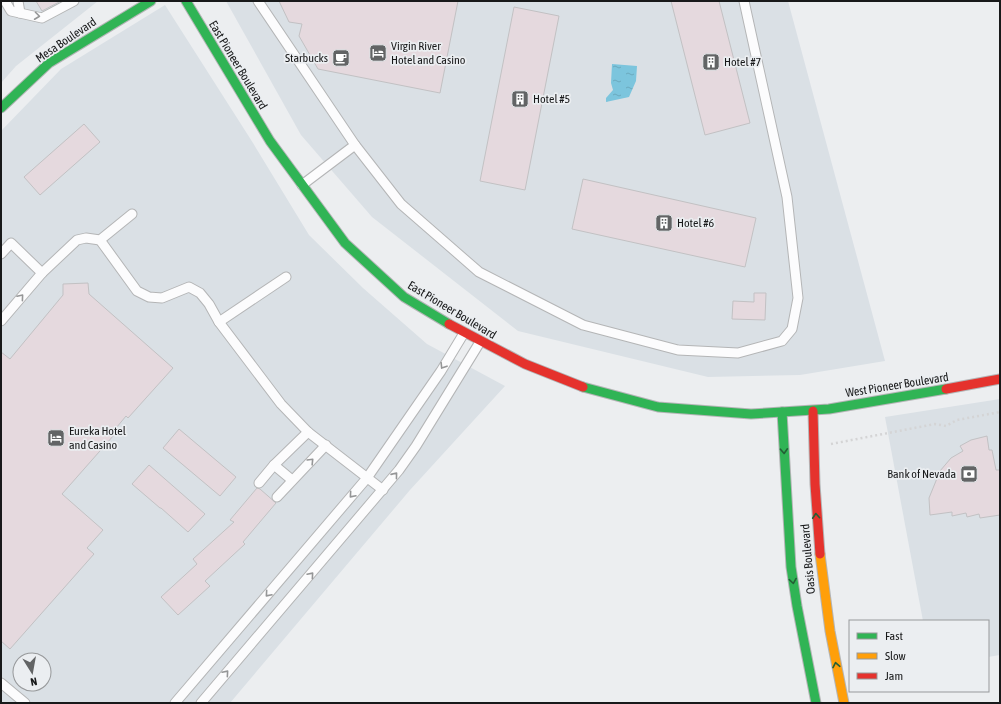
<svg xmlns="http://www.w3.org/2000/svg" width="1001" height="704" font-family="'Asap Condensed',sans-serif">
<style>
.built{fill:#dae0e5;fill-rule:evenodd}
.water{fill:url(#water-ripples)}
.building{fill:#e5d9de;stroke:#c2c1c3}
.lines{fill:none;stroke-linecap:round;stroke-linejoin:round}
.lane-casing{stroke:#b4b5b6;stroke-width:11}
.fast-casing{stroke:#b4b5b6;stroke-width:11}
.slow-casing{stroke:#b4b5b6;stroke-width:11}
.jam-casing{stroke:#b4b5b6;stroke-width:11}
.path{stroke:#d4d4d5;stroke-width:2.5;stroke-dasharray:2 3;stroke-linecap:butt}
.lane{stroke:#fcfcfd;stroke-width:9}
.fast{stroke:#30b455;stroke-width:9}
.slow{stroke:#ff9f0a;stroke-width:9}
.jam{stroke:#e5322d;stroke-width:9}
.oneway{stroke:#959697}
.oneway2{stroke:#235f35}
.labels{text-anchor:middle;stroke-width:3.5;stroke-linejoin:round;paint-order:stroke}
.street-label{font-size:12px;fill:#18191a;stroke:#ebeef1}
.poi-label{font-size:12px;fill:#18191a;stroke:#ebeef1;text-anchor:start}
</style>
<defs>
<pattern id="water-ripples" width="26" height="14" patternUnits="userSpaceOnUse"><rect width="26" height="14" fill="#7cc5dd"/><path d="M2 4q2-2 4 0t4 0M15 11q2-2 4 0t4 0" fill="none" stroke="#6aa9bd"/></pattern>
</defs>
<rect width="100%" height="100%" fill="#eceef0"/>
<g class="built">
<path d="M1,1H98L16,66L1,83Z"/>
<path d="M226,1H788L885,361L800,375L708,377L518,331L372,217L301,135Z"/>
<path d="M165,5L253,143L309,235L363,288L427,344L505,386L410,490L230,703H1V131L61,69ZM20,660H44V684H20Z"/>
<path d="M1000,399V655L988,657V621H923L885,417Z"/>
</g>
<path class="water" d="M612,64L637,66L636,81L629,97L606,102V98L613,90L611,83Z"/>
<g class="building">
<path d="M36,1H61L42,11Z"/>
<path d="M279,1H458L440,93L318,69L299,36L302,24L289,22Z"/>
<path d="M671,1H719L750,123L705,135Z"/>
<path d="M514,7L559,16L525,190L480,181Z"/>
<path d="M84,124L100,142L40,195L24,177Z"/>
<path d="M583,179L756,218L745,267L572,229Z"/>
<path d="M88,283L89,294L173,368L128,418L126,416L112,433L114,435L62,494L103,530L87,548L94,554L10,649L1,641V352L10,359L63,295V284Z"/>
<path d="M754,293H766L765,320L732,319L733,301L754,302Z"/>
<path d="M179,429L236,477L220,496L163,448Z"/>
<path d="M987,436L989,450H992L996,470H1000V515L980,518L979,514L967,517L966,513L952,516V512L930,515L929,498L940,471L951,458L963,451L960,446L971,440Z"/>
<path d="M149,465L205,514L188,532L161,508H160L132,484Z"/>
<path d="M257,488L260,489L276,503L243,542L245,544L205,581L210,586L178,615L161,597L197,564L193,559L234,522L230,520Z"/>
</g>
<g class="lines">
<defs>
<g id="lane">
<path d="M5,1L11,11L42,18L74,1"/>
<path d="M18,1L20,13"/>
<path d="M258,1L355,145L302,185"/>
<path d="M355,145L401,204L479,272L583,325L678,350L738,353L782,341L792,329L798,298L787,197L744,1"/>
<path d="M100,240L137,291L149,297L162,298L189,287L200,293L209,304L219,322L281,404L308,432L383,490"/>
<path d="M1,254L11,243L42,273"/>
<path d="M1,321L42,273L77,240L86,238L100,240L132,214"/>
<path d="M219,322L286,277"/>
<path d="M274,465L292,480"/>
<path d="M259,483L274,465L308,432"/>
<path d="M277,497L326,445"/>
<path d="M1,683L25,703"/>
<path d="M175,703L367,478L441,371L464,333"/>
<path d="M201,703L399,470L416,446L480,342"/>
</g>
<g id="fast">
<path d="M186,1L270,141L345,243L404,297L449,324"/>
<path d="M1,108L49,63L151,1"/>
<path d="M583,387L658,407L751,414L829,409L946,389"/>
<path d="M782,412L791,567L797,606L816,703"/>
</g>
<path id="slow" d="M820,554L830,631L844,703"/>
<g id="jam">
<path d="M449,324L525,364L583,387"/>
<path d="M946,389L1000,379"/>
<path d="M813,411L815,484L820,554"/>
</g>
</defs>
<use href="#lane" class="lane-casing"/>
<use href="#fast" class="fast-casing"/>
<use href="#slow" class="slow-casing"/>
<use href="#jam" class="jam-casing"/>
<path class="path" d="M831,444L935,424L946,426L957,420L1000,412"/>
<use href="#lane" class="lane"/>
<use href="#fast" class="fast"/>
<use href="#slow" class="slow"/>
<use href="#jam" class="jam"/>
</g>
<defs><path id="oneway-chevron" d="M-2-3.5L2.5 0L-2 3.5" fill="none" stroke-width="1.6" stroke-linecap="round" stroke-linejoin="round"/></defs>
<g class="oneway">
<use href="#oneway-chevron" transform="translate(37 16) rotate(7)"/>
<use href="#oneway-chevron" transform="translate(21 297) rotate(-50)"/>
<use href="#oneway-chevron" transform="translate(443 366) rotate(122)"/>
<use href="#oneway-chevron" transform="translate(311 461) rotate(-46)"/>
<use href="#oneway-chevron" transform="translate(395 475) rotate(-51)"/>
<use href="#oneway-chevron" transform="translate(352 495) rotate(131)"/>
<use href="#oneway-chevron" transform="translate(311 575) rotate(-49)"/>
<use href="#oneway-chevron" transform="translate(268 594) rotate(131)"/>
<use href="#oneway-chevron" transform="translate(226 673) rotate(-49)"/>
</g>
<g class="oneway2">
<use href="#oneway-chevron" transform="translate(784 451) rotate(87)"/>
<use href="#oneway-chevron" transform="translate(816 516) rotate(-94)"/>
<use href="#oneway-chevron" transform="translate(793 581) rotate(81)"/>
<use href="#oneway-chevron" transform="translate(836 665) rotate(-101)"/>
</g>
<defs>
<symbol id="hotel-square" viewBox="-11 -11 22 22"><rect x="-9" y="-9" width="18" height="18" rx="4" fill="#626465" stroke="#ebeef1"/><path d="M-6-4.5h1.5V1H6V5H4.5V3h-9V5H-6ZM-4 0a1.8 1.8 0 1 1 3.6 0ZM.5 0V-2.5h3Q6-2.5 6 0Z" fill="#fff"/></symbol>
<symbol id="cafe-square" viewBox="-11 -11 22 22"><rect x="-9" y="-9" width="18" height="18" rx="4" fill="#626465" stroke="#ebeef1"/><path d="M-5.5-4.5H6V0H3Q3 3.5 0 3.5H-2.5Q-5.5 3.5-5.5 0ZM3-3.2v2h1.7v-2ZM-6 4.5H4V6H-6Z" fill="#fff"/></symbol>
<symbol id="building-square" viewBox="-11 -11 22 22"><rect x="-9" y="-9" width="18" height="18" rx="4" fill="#626465" stroke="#ebeef1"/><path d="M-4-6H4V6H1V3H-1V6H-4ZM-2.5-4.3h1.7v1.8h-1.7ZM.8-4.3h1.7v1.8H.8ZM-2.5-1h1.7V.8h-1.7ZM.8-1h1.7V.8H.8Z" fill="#fff"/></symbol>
<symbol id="bank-square" viewBox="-11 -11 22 22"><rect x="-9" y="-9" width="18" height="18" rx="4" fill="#626465" stroke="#ebeef1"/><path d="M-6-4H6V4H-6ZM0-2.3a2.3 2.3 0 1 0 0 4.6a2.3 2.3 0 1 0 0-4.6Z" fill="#fff"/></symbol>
</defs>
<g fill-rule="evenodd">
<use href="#hotel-square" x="368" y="43" width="20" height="20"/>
<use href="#cafe-square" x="331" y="48" width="20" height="20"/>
<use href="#building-square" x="701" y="52" width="20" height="20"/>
<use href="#building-square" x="510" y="89" width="20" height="20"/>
<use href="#building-square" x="654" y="213" width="20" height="20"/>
<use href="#hotel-square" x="46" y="428" width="20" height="20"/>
<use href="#bank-square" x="959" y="464" width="20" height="20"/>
</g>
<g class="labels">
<g class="street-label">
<text transform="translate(66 40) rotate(-34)" y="4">Mesa Boulevard</text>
<text transform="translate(238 65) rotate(59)" y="4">East Pioneer Boulevard</text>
<text transform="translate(452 310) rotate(31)" y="4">East Pioneer Boulevard</text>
<text transform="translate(897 385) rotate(-9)" y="4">West Pioneer Boulevard</text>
<text transform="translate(808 559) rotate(-95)" y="4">Oasis Boulevard</text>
</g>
<g class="poi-label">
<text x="391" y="50">Virgin River<tspan x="391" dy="14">Hotel and Casino</tspan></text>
<text x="328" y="62" text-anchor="end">Starbucks</text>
<text x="724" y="66">Hotel #7</text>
<text x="533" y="103">Hotel #5</text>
<text x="677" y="227">Hotel #6</text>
<text x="69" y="435">Eureka Hotel<tspan x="69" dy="14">and Casino</tspan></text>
<text x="956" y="478" text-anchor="end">Bank of Nevada</text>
</g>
</g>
<rect width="1001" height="704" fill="none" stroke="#18191a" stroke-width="4"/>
<rect x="849" y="620" width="140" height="72" fill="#ebeef1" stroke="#97999b"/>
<rect x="857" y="633" width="20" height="6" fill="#30b455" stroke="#97999b"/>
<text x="885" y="640" font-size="12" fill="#18191a">Fast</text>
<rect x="857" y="653" width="20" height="6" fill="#ff9f0a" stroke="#97999b"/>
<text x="885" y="660" font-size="12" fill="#18191a">Slow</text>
<rect x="857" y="673" width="20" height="6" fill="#e5322d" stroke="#97999b"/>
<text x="885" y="680" font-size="12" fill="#18191a">Jam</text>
<g transform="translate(32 672) rotate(169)"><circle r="19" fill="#ebeef1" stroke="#97999b"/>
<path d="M0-3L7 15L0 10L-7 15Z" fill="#626465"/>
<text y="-6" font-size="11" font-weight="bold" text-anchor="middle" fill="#18191a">N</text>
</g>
</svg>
